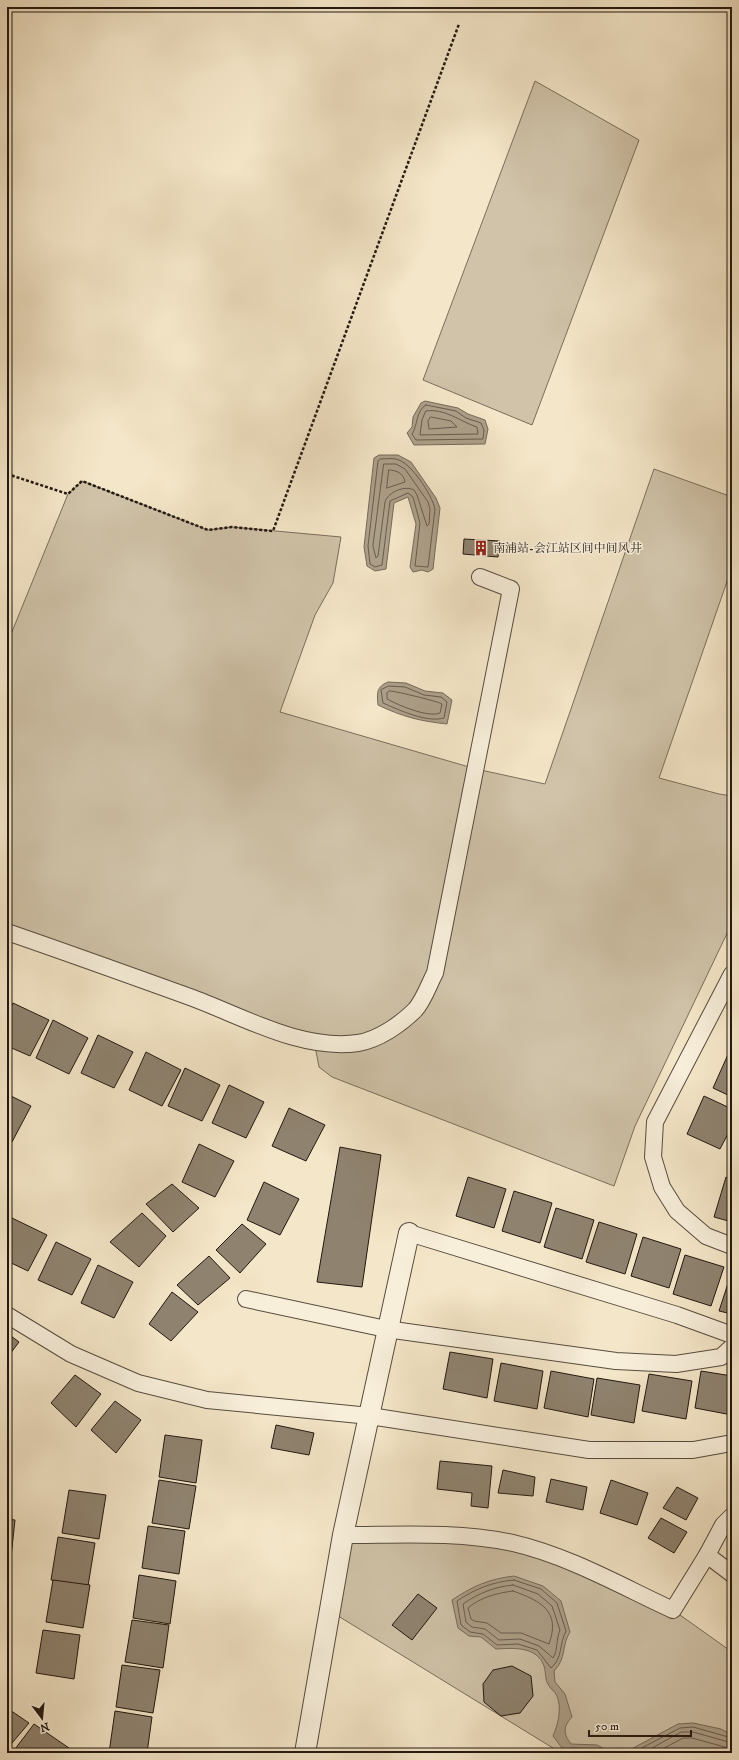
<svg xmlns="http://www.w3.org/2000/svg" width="739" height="1760" font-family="'IM FELL DW Pica','Noto Serif SC',serif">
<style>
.green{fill:#d0c3a9;stroke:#796e5d}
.water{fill:#ada08a;stroke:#756a5a}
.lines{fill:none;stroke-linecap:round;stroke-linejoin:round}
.shore{stroke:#685c4e;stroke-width:1}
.building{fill:#8f8370;stroke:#221811}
.minor-casing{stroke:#564c3f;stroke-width:18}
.tertiary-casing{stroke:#564c3f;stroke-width:22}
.path{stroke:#221811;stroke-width:2.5;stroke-dasharray:3 2;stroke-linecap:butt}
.minor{stroke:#f8efdb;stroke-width:16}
.tertiary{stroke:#f8efdb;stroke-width:20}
.labels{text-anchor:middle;stroke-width:3;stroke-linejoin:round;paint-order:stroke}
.poi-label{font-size:12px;fill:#221811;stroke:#f8efdb;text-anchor:start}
</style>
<rect width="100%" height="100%" fill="#f4e6c8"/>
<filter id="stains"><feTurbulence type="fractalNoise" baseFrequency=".005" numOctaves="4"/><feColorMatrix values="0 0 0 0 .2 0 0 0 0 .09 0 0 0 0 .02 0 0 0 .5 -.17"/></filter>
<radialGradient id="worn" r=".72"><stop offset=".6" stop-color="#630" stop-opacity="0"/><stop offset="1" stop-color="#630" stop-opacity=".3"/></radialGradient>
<g class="green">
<path d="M535,81L639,140L532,425L423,380Z"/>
<path d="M654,469L732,497V567L659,778L719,794L732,796V923L635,1126L614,1186L332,1077L319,1067L314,1041L7,933V644L68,494L82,481L208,530L232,527L341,537L333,583L315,615L280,712L476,769L545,784Z"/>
<path d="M343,1535L513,1543L673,1610L732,1652V1753H561L330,1611Z"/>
</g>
<g class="water">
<path d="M425,401L458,408L468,414L485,420L488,429L485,444L414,445L407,433L412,427L413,417L421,403Z"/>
<path d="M379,455H398L411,462L436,498L440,508L433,569L428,572L422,570L413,572L410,567L416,524L408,497L394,503L386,569L375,571L367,566L364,547L374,458Z"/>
<path d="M388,682L406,683L425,691L443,693L452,700L447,724C420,721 403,717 378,705C377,693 376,687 388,682Z"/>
<path d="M514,1576L543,1586L561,1601L570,1632C561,1646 567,1658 554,1671L555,1682L565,1694L572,1717C563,1726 563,1734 571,1744L597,1745L612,1753H566L553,1736C558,1725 562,1708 557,1696C555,1691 550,1689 548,1684C545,1680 546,1672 544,1666C537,1646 513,1648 496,1649L481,1637L469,1636L458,1628L452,1600C473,1586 489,1579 514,1576Z"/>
<path d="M693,1723L721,1729L732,1735V1753H624L678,1724Z"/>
</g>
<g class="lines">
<g class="shore">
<path d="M426,405L456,411L466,418L481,423L484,430L483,439L416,440L412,434C418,425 416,410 426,405Z"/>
<path d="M426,411C445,408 461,422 477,427L478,434L420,435L422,420Z"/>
<path d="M431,417L451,421L457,427L429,429L428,421Z"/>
<path d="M381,459C386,459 391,458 396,459C411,462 432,495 435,509L428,567L415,566L420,523L413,497L408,493L390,501L382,565L375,567L370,564L368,546L378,461Z"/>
<path d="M384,464H396L405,469L428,502L430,509L429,524L427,526L417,495L414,490C405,485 388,492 385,502L378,556L376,558L373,546Z"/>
<path d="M389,470C397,470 404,474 405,482L387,488Z"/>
<path d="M389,686L405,687L424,695L441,697L447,702L444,718C427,723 399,710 383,703L381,690Z"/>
<path d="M390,691C396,691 440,702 442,704L440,713C428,718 398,705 387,699V693Z"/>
<path d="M514,1580L541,1589L557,1603L566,1631C559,1644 563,1658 551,1668L537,1650L518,1644L497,1645L483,1634L470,1632L461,1625L457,1601C475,1589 492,1582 514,1580Z"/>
<path d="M513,1585L538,1594L552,1606L560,1630C556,1639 558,1650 553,1658L539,1646L520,1639L499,1640L485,1629L472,1627L466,1622L463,1604C479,1593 494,1587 513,1585Z"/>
<path d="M513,1591C541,1601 561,1611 549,1644L521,1633H501L487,1623L474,1621L471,1619L468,1608C481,1597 497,1593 513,1591Z"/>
<path d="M569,1753L571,1748L596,1749L606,1753"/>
<path d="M632,1753L680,1728L693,1727L732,1738"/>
<path d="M643,1753L681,1732H693L732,1743"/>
<path d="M655,1753L683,1738H692L732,1749"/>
</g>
</g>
<g class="building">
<path d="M464,539L500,541L498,557L463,554Z"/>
<path d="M13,1003L49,1020L30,1056L7,1046V1017Z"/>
<path d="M53,1020L88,1038L69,1074L36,1058Z"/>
<path d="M98,1035L133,1052L114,1088L81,1073Z"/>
<path d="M730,1050L732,1051V1097L713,1088Z"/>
<path d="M146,1052L181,1070L162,1106L129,1090Z"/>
<path d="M185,1068L220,1085L202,1121L168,1106Z"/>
<path d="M229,1085L264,1102L246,1138L212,1123Z"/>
<path d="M7,1094L31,1106L12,1142L7,1140Z"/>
<path d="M704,1096L732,1109V1126L720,1149L687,1134Z"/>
<path d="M289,1108L325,1125L306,1161L272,1146Z"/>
<path d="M199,1144L234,1161L215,1197L182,1182Z"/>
<path d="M340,1147L381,1155L362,1287L317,1282Z"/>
<path d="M468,1177L506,1189L494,1228L456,1216Z"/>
<path d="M726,1177L732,1179V1222L714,1217Z"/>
<path d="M264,1182L299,1199L280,1235L247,1220Z"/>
<path d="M172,1184L199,1208L173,1232L146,1204Z"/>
<path d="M514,1191L552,1203L540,1243L502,1231Z"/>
<path d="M556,1208L594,1220L582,1259L544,1247Z"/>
<path d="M142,1213L166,1236L139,1267L110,1242Z"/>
<path d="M12,1218L47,1235L28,1271L7,1261V1228Z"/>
<path d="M599,1222L637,1234L625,1274L586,1262Z"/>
<path d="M242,1224L266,1244L240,1273L216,1250Z"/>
<path d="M643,1237L681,1249L669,1288L631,1276Z"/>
<path d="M56,1242L91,1259L72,1295L38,1280Z"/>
<path d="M685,1255L724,1267L711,1306L673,1294Z"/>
<path d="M209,1256L230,1278L198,1305L177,1285Z"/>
<path d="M98,1265L133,1282L114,1318L81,1303Z"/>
<path d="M732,1271V1314L719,1311Z"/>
<path d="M172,1292L198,1312L171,1341L149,1324Z"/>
<path d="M7,1333L19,1342L7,1358Z"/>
<path d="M450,1352L493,1359L487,1398L443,1389Z"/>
<path d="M501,1363L543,1371L537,1409L494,1401Z"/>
<path d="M551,1371L594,1379L588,1417L544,1408Z"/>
<path d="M701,1371L732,1376V1415L695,1408Z"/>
<path d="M649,1374L692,1381L686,1419L642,1411Z"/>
<path d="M75,1375L101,1394L76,1427L51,1403Z"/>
<path d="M597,1378L640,1385L634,1423L591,1415Z"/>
<path d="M115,1401L141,1420L116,1453L91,1430Z"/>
<path d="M276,1425L314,1433L309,1455L271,1448Z"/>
<path d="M165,1435L202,1440L196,1483L159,1477Z"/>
<path d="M440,1461L492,1466L488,1508L471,1506L472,1493L437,1489Z"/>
<path d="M503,1470L535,1477L533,1496L498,1493Z"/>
<path d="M551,1479L587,1487L583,1510L546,1502Z"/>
<path d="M159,1480L196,1486L189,1529L152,1523Z"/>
<path d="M611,1480L648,1493L637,1525L600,1513Z"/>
<path d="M677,1487L698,1498L686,1520L663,1508Z"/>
<path d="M69,1490L106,1495L99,1539L62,1533Z"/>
<path d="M661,1518L687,1532L674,1553L648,1538Z"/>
<path d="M7,1519L15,1520L10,1567H7Z"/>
<path d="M148,1526L185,1531L179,1574L142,1568Z"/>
<path d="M58,1537L95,1543L88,1586L51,1580Z"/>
<path d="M139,1575L176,1581L170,1624L133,1618Z"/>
<path d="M53,1580L90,1585L83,1628L46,1622Z"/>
<path d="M418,1594L437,1608L412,1640L392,1625Z"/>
<path d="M132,1620L169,1625L163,1668L125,1662Z"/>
<path d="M43,1630L80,1635L74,1679L36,1673Z"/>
<path d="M122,1665L160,1670L153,1713L116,1707Z"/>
<path d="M512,1666L531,1676L533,1696L520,1713L501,1716L484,1702L483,1684L493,1670Z"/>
<path d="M7,1708L29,1723L7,1749Z"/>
<path d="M115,1711L152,1717L147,1753H109Z"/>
<path d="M34,1724L69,1748L65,1753H12Z"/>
</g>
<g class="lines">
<defs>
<g id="minor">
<path d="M7,932C68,953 129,975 190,997C242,1016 301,1051 358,1043C378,1040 401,1024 415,1010C424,1000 429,984 435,973L511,589L480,577"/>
<path d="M732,974L655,1122L653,1157L662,1187L677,1211L706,1236L732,1246"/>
<path d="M409,1233L677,1315L732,1335"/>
<path d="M246,1299L386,1329L616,1361L676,1364L721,1357L732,1347"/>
<path d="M7,1315L71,1354L138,1383L207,1400L370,1416L589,1450H693L732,1443"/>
<path d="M343,1535C399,1535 457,1531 513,1543C569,1556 621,1586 673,1610L707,1555L723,1525L732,1516"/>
<path d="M707,1555L732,1574"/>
</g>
<path id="tertiary" d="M305,1753L343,1535L409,1233"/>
</defs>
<use href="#minor" class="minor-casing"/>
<use href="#tertiary" class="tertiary-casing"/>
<path class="path" d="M7,474L68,494L82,481L208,530L232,527L273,531L459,24"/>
<use href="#minor" class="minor"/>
<use href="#tertiary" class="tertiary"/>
</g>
<defs>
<symbol id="building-bare" viewBox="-9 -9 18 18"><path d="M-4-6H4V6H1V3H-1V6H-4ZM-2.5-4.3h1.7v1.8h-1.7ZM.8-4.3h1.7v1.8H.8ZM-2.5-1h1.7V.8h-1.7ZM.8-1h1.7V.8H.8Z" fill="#8f2418" stroke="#f8efdb" stroke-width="2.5" paint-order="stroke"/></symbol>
</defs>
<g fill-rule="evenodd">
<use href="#building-bare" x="470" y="537" width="22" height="22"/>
</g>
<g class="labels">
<g class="poi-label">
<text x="493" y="552">南浦站-会江站区间中间风井</text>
</g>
</g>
<rect width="739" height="1760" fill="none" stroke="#f4e6c8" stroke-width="24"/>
<rect x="8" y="8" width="723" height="1744" fill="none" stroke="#221811" stroke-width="2"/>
<rect x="12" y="12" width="715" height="1736" fill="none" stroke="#221811"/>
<g transform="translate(42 1718) rotate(164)" stroke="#f8efdb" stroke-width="3" paint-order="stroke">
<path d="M0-3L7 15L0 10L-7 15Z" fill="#221811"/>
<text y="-6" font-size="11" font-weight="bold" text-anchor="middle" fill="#221811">N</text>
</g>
<path d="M589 1730v6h102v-6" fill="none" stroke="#221811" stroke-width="2"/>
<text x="595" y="1730" font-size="12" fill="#221811" stroke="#f8efdb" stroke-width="3" paint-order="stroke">50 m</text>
<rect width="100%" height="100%" filter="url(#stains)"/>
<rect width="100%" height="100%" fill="url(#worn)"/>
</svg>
